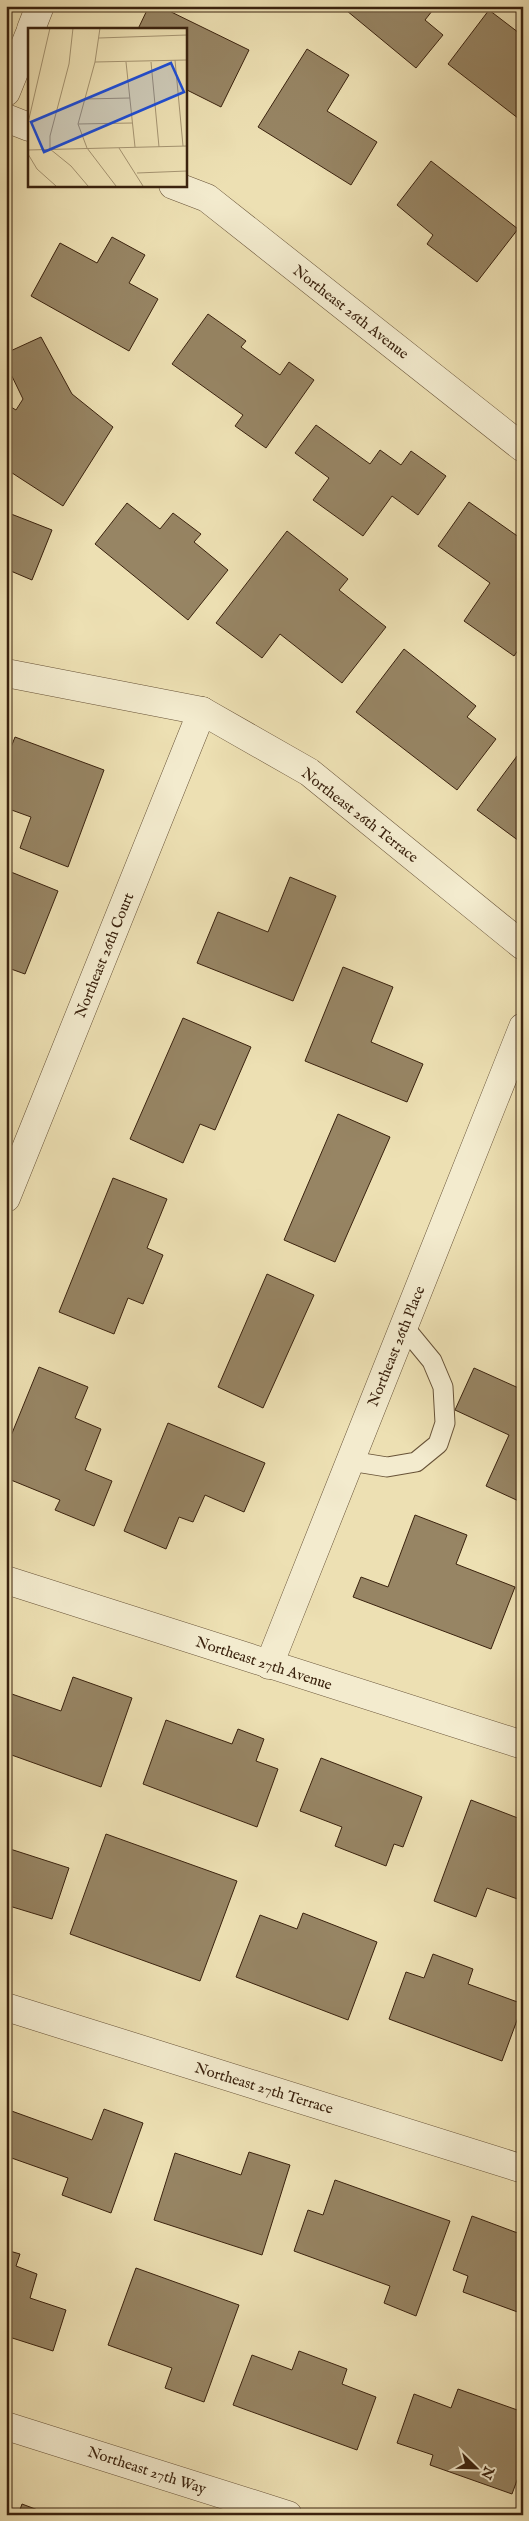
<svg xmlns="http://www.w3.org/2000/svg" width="529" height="2521" font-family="'IM FELL English',serif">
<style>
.building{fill:#978564;stroke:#3a220e}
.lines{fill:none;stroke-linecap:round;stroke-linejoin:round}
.service-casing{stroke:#675237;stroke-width:21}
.minor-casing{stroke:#675237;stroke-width:29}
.tertiary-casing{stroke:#675237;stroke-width:29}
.service{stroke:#f3ebce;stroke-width:19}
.minor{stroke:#f3ebce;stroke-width:28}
.tertiary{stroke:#f3ebce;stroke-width:28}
.labels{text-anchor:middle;stroke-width:4.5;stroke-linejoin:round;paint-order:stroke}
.street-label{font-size:15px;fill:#3a220e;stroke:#f3ebce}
.inset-road{fill:none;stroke:#a59471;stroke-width:1}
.view{fill:#1d4ed8;fill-opacity:0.15;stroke:#1d4ed8;stroke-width:2.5}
.inset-edge{fill:none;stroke:#3a220e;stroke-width:2.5}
</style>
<rect width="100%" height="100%" fill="#ede0b3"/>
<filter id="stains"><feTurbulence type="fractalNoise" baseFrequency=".004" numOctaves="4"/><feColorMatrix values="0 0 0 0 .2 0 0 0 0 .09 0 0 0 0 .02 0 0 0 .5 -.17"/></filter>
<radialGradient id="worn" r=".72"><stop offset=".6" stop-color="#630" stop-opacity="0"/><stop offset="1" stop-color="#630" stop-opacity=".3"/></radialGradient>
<g class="building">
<path d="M149,6H159L249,50L221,107L185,89V29H138Z"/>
<path d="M341,6H436L425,20L443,35L416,68Z"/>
<path d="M489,10L523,36V122L448,64Z"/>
<path d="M307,49L349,75L327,111L377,142L351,185L258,127Z"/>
<path d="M431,161L518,229L477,282L427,244L433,235L397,205Z"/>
<path d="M112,237L145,255L129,283L158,299L129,351L31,296L60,243L97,263Z"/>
<path d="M208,314L246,341L241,347L280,375L289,362L314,380L266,448L235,426L243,415L172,364Z"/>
<path d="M41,337L72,394L113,427L63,506L6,469V404L16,410L23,399L6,364V353Z"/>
<path d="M316,425L370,464L380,450L401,465L411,451L446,476L418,515L392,496L363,536L313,500L329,478L295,453Z"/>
<path d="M469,502L523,540V643L514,656L464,621L490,583L438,546Z"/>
<path d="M127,503L160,529L173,513L201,534L194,542L228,570L188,620L95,544Z"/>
<path d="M6,512L52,530L32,580L6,569Z"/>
<path d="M287,531L348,579L339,590L386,627L342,683L280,634L262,658L216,623Z"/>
<path d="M404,649L476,706L467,717L496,739L457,790L356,712Z"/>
<path d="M15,737L104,770L68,867L20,848L31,817L6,808V760Z"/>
<path d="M523,748V844L477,810Z"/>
<path d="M6,870L58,891L25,974L11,969L6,981Z"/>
<path d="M290,877L336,896L293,1001L197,963L218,912L268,932Z"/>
<path d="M343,967L393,987L371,1042L423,1064L407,1102L305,1061Z"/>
<path d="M183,1018L251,1047L215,1130L200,1124L183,1163L130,1139Z"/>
<path d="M338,1114L390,1137L335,1262L284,1240Z"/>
<path d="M113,1178L167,1199L147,1248L163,1255L143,1304L128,1298L114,1334L59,1312Z"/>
<path d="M267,1274L314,1295L263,1408L218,1387Z"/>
<path d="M39,1367L88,1387L75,1418L101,1429L85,1470L112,1481L94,1526L55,1510L60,1500L6,1478V1448Z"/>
<path d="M474,1368L523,1390V1503L486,1486L509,1435L455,1410Z"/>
<path d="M168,1423L265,1463L244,1512L205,1495L193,1522L179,1517L166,1549L124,1531Z"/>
<path d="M415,1515L467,1535L456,1564L515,1587L491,1649L353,1597L361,1577L388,1587Z"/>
<path d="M73,1677L132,1698L101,1787L6,1753V1692L61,1711Z"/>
<path d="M166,1720L232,1744L238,1729L264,1739L256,1761L278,1769L257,1827L143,1784Z"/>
<path d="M321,1758L422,1797L403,1847L394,1844L386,1866L335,1846L342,1827L300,1811Z"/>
<path d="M471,1800L523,1820V1901L487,1888L476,1917L434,1901Z"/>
<path d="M106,1834L237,1881L200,1981L70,1934Z"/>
<path d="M6,1837L10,1838L7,1848L69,1868L52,1919L6,1905Z"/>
<path d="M303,1913L377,1942L348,2020L236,1977L260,1915L297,1929Z"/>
<path d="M433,1954L473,1969L468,1984L523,2004L502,2061L389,2019L406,1972L424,1978Z"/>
<path d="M6,2109L92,2140L104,2109L143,2123L111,2213L62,2195L68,2178L6,2156Z"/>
<path d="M249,2152L290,2165L262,2255L154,2220L175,2153L241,2175Z"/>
<path d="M335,2180L450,2221L416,2316L384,2303L390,2286L294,2251L308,2210L323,2215Z"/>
<path d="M472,2216L523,2235V2314L463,2292L468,2276L453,2270Z"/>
<path d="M6,2250L20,2254L16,2266L37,2274L30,2298L66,2310L53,2351L6,2336Z"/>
<path d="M136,2268L239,2305L204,2402L165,2388L172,2368L108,2345Z"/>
<path d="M299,2351L347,2369L342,2384L376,2397L357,2450L233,2405L252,2355L292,2370Z"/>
<path d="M458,2389L523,2412V2464L512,2494L430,2465L433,2455L397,2443L414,2394L451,2408Z"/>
<path d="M22,2504L51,2515H18Z"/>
</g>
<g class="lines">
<defs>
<path id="service" d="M350,1461L387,1467L416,1462L438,1444L445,1423L443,1387L432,1361L404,1327"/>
<g id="minor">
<path d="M6,118L29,127"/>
<path d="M173,185L207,198L523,448"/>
<path d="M6,673L202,711L309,772L523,946"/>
<path d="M6,1198L202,711"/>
<path d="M6,1580L523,1745"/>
<path d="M269,1665L523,1027"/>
<path d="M6,2007L523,2169"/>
<path d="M6,2426L288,2515"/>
</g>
<g id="tertiary">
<path d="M31,29L40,6"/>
<path d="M6,92L29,35"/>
</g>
</defs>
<use href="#service" class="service-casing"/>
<use href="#minor" class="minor-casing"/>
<use href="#tertiary" class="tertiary-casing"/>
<use href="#service" class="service"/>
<use href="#minor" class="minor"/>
<use href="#tertiary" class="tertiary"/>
</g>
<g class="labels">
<g class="street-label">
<text transform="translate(351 312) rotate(38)" y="5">Northeast 26th Avenue</text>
<text transform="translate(360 815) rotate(38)" y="5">Northeast 26th Terrace</text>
<text transform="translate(104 955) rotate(-68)" y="5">Northeast 26th Court</text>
<text transform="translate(396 1346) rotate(-68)" y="5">Northeast 26th Place</text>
<text transform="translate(264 1663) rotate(18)" y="5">Northeast 27th Avenue</text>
<text transform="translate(264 2088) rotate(17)" y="5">Northeast 27th Terrace</text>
<text transform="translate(147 2470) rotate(18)" y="5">Northeast 27th Way</text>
</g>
</g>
<g transform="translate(28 28)">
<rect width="159" height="159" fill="#ede0b3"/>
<path class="inset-road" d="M45,0L41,36L22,108V121L43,138L60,158M72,0L67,34L50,96L59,120L88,158M71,10L159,7M147,32L155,118M67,34L159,32M98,34L107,119M123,34L131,119M56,71L102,70M0,95L22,0M50,96L104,95M91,120L115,158M0,122L159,118M0,126L9,141L28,158M109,145L159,143"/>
<path class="view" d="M143,35L156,64L16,124L3,94Z"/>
<rect width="159" height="159" class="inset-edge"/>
</g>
<rect width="529" height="2521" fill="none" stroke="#ede0b3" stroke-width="25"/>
<rect x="8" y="8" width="514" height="2506" fill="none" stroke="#3a220e" stroke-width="2.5"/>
<rect x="12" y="12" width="504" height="2496" fill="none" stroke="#3a220e"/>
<g transform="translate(476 2468) rotate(113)" stroke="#f3ebce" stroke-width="4" paint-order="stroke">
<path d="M0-4L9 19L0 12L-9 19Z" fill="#3a220e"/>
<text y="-8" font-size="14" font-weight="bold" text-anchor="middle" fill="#3a220e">N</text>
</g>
<rect width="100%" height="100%" filter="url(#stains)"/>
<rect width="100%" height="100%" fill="url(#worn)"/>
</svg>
